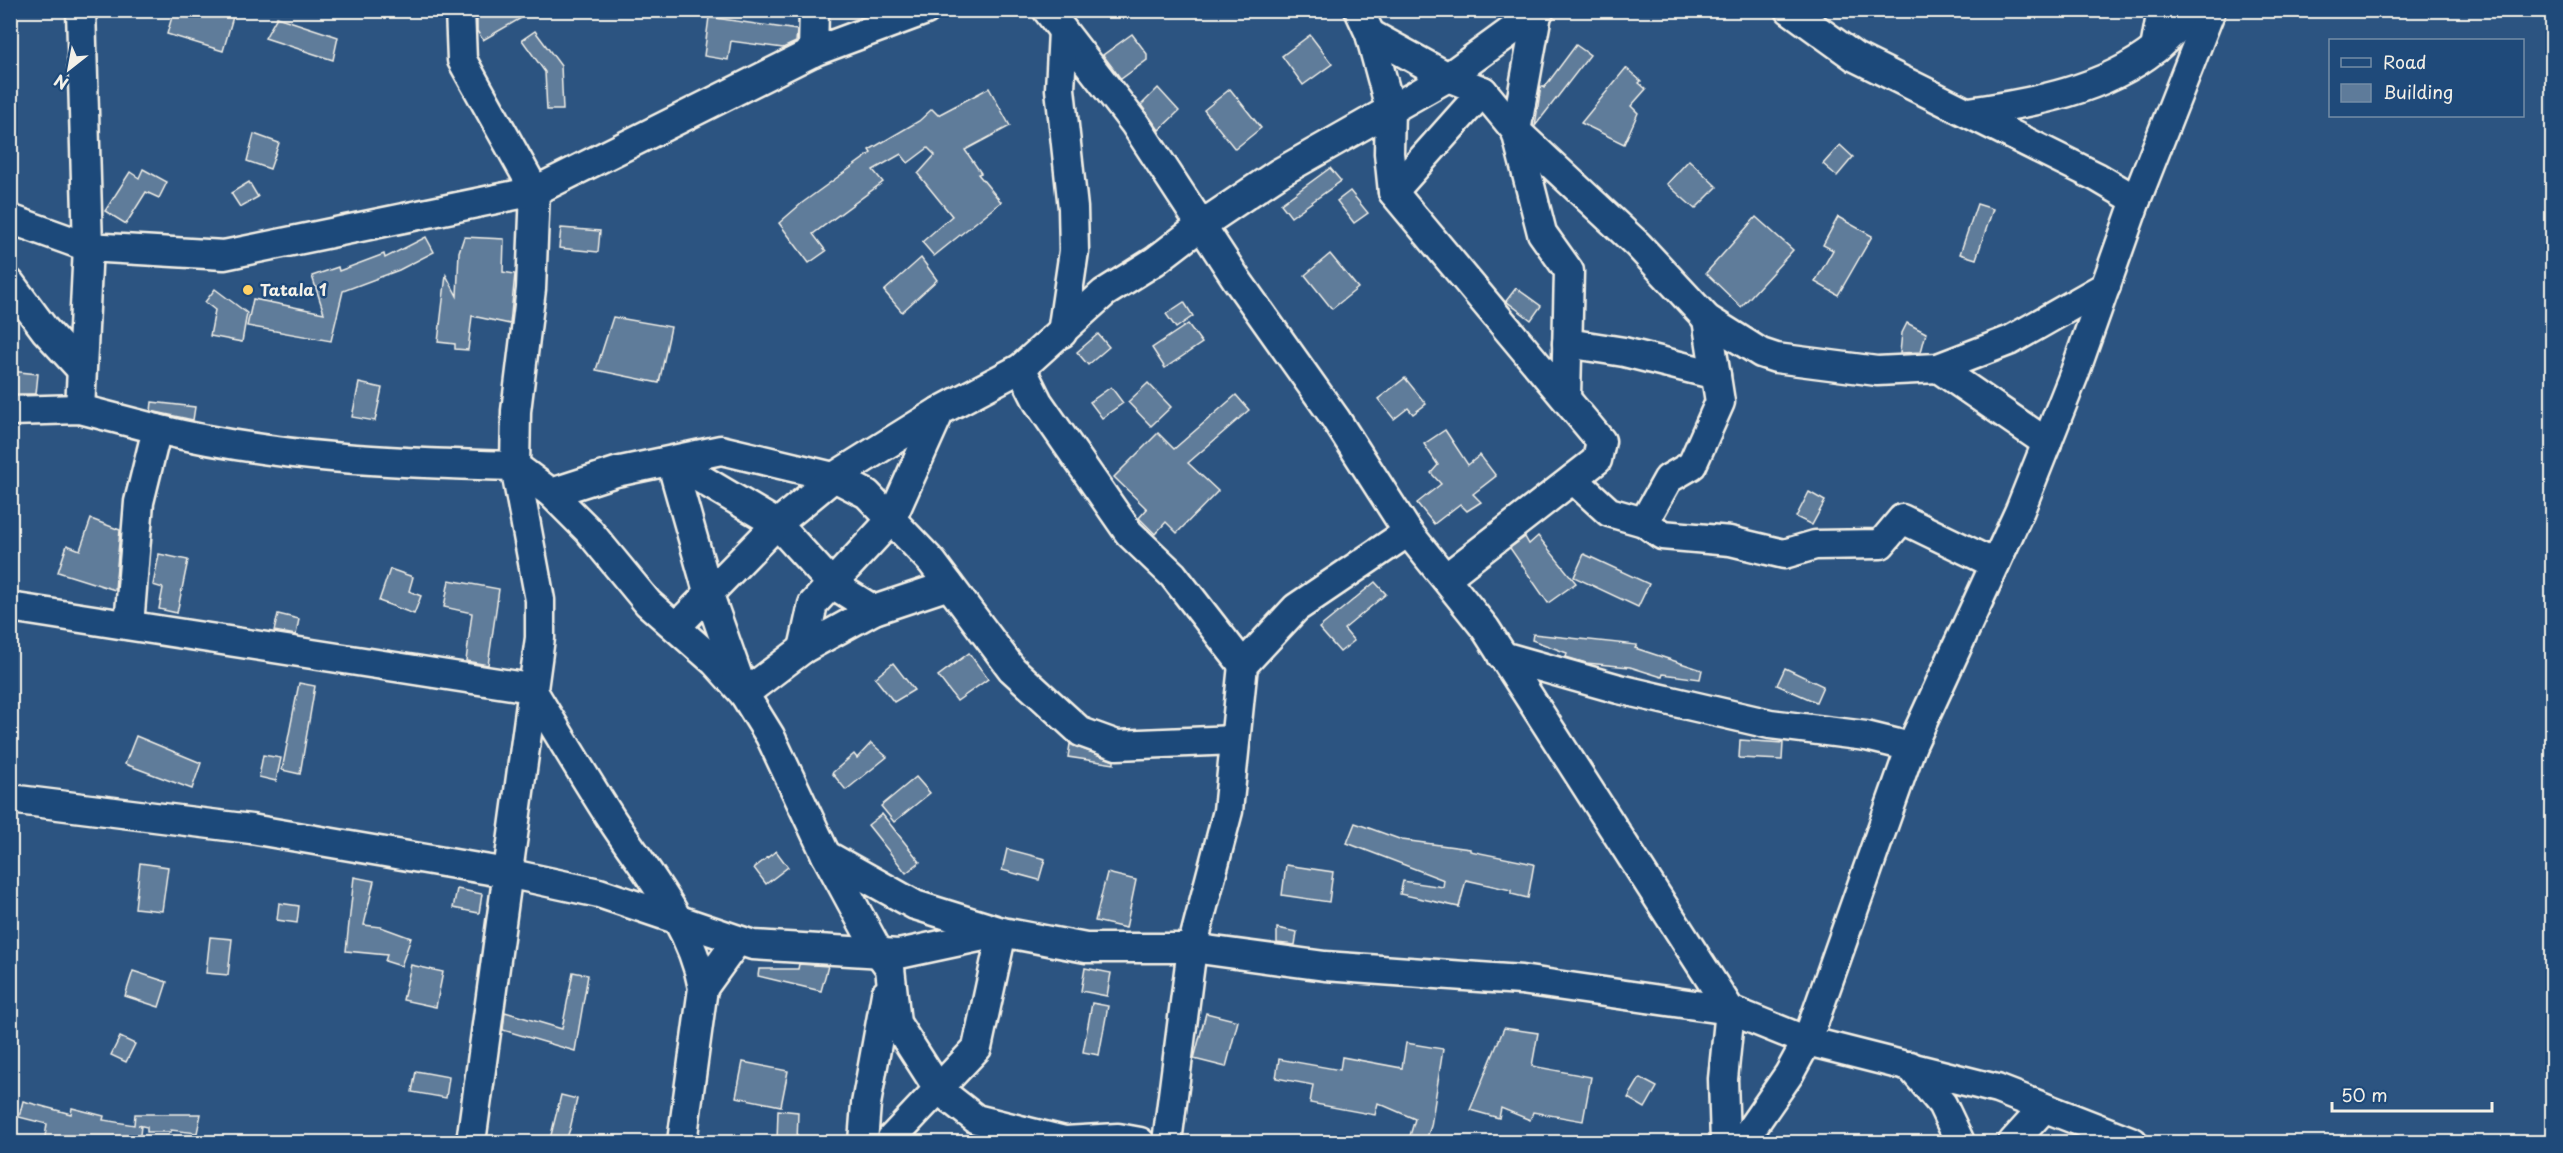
<svg xmlns="http://www.w3.org/2000/svg" width="2563" height="1153" font-family="'Playpen Sans',sans-serif">
<style>
.building{fill:#5e7b9a;stroke:#f4f1e8;stroke-width:1.5}
.lines{fill:none;stroke-linecap:round;stroke-linejoin:round}
.minor-casing{stroke:#f4f1e8;stroke-width:33}
.minor{stroke:#1f4a7a;stroke-width:28}
.poi-dot{fill:#ffd166;stroke:#1f4a7a;stroke-width:2}
.labels{text-anchor:middle;stroke-width:5;stroke-linejoin:round;paint-order:stroke}
.poi-label{font-size:16px;font-weight:bold;fill:#f4f1e8;stroke:#1f4a7a;text-anchor:start}
</style>
<rect width="100%" height="100%" fill="#2c5481"/>
<filter id="ink" filterUnits="userSpaceOnUse"><feTurbulence type="fractalNoise" baseFrequency=".0167" numOctaves="2"/><feDisplacementMap in="SourceGraphic" scale="12" xChannelSelector="R" yChannelSelector="G"/><feConvolveMatrix kernelMatrix="1 2 1 2 8 2 1 2 1" color-interpolation-filters="sRGB"/></filter>
<g filter="url(#ink)">
<g class="building">
<path d="M174,10H186L202,15L203,10H235L223,51L167,34Z"/>
<path d="M485,10H535L483,40L477,31V15Z"/>
<path d="M277,17L338,37L333,60L265,38Z"/>
<path d="M709,17L797,30L796,42L783,48L731,41L728,60L704,56Z"/>
<path d="M535,31L561,66L563,110H547L545,72L522,40Z"/>
<path d="M1132,34L1147,54V60L1121,79L1103,55Z"/>
<path d="M1310,35L1332,64L1303,85L1282,56Z"/>
<path d="M1576,45L1590,55L1535,126L1541,86L1544,88Z"/>
<path d="M1626,68L1641,81L1639,83L1646,89L1631,106L1638,113L1624,144L1581,123Z"/>
<path d="M989,88L1010,126L965,150L981,173L978,174L1001,202L934,256L922,242L952,216L918,174L935,155L928,148L908,163L901,154L873,170L883,182L813,234L826,251L809,263L779,223L802,203L871,153L869,150L919,121L932,109L938,115Z"/>
<path d="M1158,88L1179,111L1159,130L1141,105Z"/>
<path d="M1230,89L1261,128L1235,149L1204,110Z"/>
<path d="M254,134L279,143L270,169L247,161Z"/>
<path d="M1840,145L1853,157L1837,176L1823,164Z"/>
<path d="M1689,160L1717,187L1695,209L1667,184Z"/>
<path d="M1330,168L1341,181L1291,217L1281,204Z"/>
<path d="M143,169L167,182L159,198L146,192L126,224L105,211L130,172L139,178Z"/>
<path d="M249,182L258,197L240,207L231,193Z"/>
<path d="M1350,191L1368,213L1354,223L1337,201Z"/>
<path d="M1977,204L1993,209L1976,259L1960,254Z"/>
<path d="M1756,217L1793,250L1741,307L1706,273Z"/>
<path d="M1838,217L1872,236L1838,295L1815,282L1833,250L1823,245Z"/>
<path d="M561,228L600,231L598,252L559,248Z"/>
<path d="M426,237L434,252L399,270L343,291L331,341L247,326L253,299L324,313L312,276L338,267L339,271L384,254L385,258Z"/>
<path d="M464,237L504,239L503,272L515,274L510,324L472,316L468,350L455,349V344L438,342L446,275L457,296L459,252Z"/>
<path d="M1330,254L1358,288L1332,309L1305,275Z"/>
<path d="M921,258L937,280L902,312L884,291Z"/>
<path d="M1516,288L1541,306L1531,320L1506,301Z"/>
<path d="M215,289L247,313L242,342L210,336L215,310L205,302Z"/>
<path d="M1184,302L1193,316L1176,328L1166,314Z"/>
<path d="M613,317L671,327L659,383L596,370Z"/>
<path d="M1907,323L1926,333L1921,352L1900,353L1902,333Z"/>
<path d="M1188,324L1202,343L1165,368L1152,348Z"/>
<path d="M1098,334L1109,347L1088,365L1077,352Z"/>
<path d="M10,371L38,374L36,394H10Z"/>
<path d="M1405,378L1426,404L1413,414L1408,408L1394,419L1378,399Z"/>
<path d="M359,383L382,388L375,421L352,417Z"/>
<path d="M1148,383L1171,407L1151,426L1128,402Z"/>
<path d="M1111,387L1123,403L1102,418L1090,402Z"/>
<path d="M1236,395L1249,410L1188,463L1218,491L1177,533L1166,522L1155,534L1139,518L1147,509L1114,477L1158,433L1174,449Z"/>
<path d="M152,402L195,407L193,420L151,411Z"/>
<path d="M1445,430L1468,465L1480,455L1496,476L1473,494L1481,502L1467,511L1460,504L1434,524L1417,503L1441,484L1431,473L1438,465L1424,444Z"/>
<path d="M1809,492L1825,501L1812,525L1796,517Z"/>
<path d="M91,519L120,530L115,590L58,572L67,545L80,550Z"/>
<path d="M1538,536L1576,583L1548,603L1510,548L1525,537L1529,544Z"/>
<path d="M159,554L188,560L177,613L159,609L163,588L153,585Z"/>
<path d="M1584,554L1649,584L1638,607L1574,577Z"/>
<path d="M390,569L413,577L409,591L421,596L414,614L379,601Z"/>
<path d="M449,580L499,589L488,665L466,661L472,613L444,607Z"/>
<path d="M1375,582L1386,594L1344,629L1354,641L1340,652L1319,628Z"/>
<path d="M278,614L299,619L296,635L274,631Z"/>
<path d="M1533,634L1637,645L1635,648L1702,670L1700,679L1663,674L1662,677L1630,667L1586,663L1566,657L1567,653L1532,640Z"/>
<path d="M969,653L988,679L957,701L938,676Z"/>
<path d="M893,663L914,690L894,702L875,678Z"/>
<path d="M1785,668L1823,686L1816,702L1777,685Z"/>
<path d="M299,683L315,686L300,774L282,770Z"/>
<path d="M136,736L201,763L192,789L125,764Z"/>
<path d="M1740,740L1783,743L1782,760L1739,758Z"/>
<path d="M871,743L887,757L846,790L832,773L854,754L857,758Z"/>
<path d="M1070,744L1114,761V764L1068,757Z"/>
<path d="M263,755L281,758L276,781L259,777Z"/>
<path d="M916,777L930,793L894,822L881,806Z"/>
<path d="M882,814L920,862L906,873L868,825Z"/>
<path d="M1355,823L1402,840L1470,849V851L1534,864L1528,898L1511,894V890L1466,880L1459,907L1400,894L1403,881L1443,887L1444,880L1347,843Z"/>
<path d="M1007,849L1045,859L1039,880L1002,870Z"/>
<path d="M776,851L788,867L766,884L754,868Z"/>
<path d="M140,863L168,867L162,911L135,908Z"/>
<path d="M1286,865L1333,872L1329,902L1282,895Z"/>
<path d="M1107,873L1136,880L1126,928L1095,921Z"/>
<path d="M354,877L374,881L364,925L381,927L411,938L401,966L385,961L387,955L346,951Z"/>
<path d="M457,889L482,894L479,913L453,908Z"/>
<path d="M279,903L299,906L297,923L277,920Z"/>
<path d="M1277,928L1297,932L1295,945L1277,943Z"/>
<path d="M210,937L232,939L228,975L206,973Z"/>
<path d="M799,964L828,966L821,991L758,976L759,969H798Z"/>
<path d="M411,965L443,972L436,1007L403,1000Z"/>
<path d="M1085,968L1111,973L1107,996L1081,991Z"/>
<path d="M133,971L167,982L159,1007L125,996Z"/>
<path d="M573,972L588,975L575,1051L503,1030L505,1012L562,1029Z"/>
<path d="M1092,1003L1108,1006L1099,1055L1083,1052Z"/>
<path d="M1206,1013L1238,1021L1226,1067L1194,1059Z"/>
<path d="M1504,1028L1538,1033L1532,1066L1591,1077L1583,1121L1533,1112L1530,1120L1501,1108L1499,1118L1470,1110Z"/>
<path d="M120,1037L135,1044L126,1062L111,1055Z"/>
<path d="M1406,1043L1443,1049L1431,1126L1425,1143L1409,1139L1415,1119L1378,1103L1375,1115L1310,1103L1313,1085L1276,1078L1279,1059L1340,1070L1342,1057L1402,1068Z"/>
<path d="M743,1062L788,1071L781,1106L736,1097Z"/>
<path d="M416,1071L449,1077L446,1098L412,1092Z"/>
<path d="M1640,1078L1657,1087L1645,1108L1628,1098Z"/>
<path d="M561,1095L577,1099L570,1129L565,1143H549Z"/>
<path d="M23,1101L71,1114L72,1108L104,1116L103,1120L134,1125L135,1114H201L197,1133L171,1130V1132H147V1127L138,1125L141,1126L139,1143H94L72,1137L71,1143H44L47,1124L19,1117Z"/>
<path d="M778,1110L798,1112L797,1143H777Z"/>
</g>
<g class="lines">
<defs>
<g id="minor">
<path d="M460,10L462,60L535,191L531,289L516,411L515,466L551,493L588,530L648,603L715,662L744,694L770,736L826,855L879,953L890,968L896,1023L939,1090L976,1119L1024,1131L1037,1142"/>
<path d="M1047,10L1135,124L1237,280L1335,418L1408,532L1485,628L1730,1010L1723,1079L1725,1142"/>
<path d="M1359,10L1370,34L1390,108L1389,153L1393,192L1601,441L1597,460L1447,577"/>
<path d="M1790,10L1855,57L2097,177L2136,200"/>
<path d="M1537,14L1516,131L1542,233L1569,271L1566,396"/>
<path d="M1370,34L1448,77L1483,91L1516,131L1638,245L1707,319L1761,353L1776,358L1877,371L1938,368L2011,340L2106,286"/>
<path d="M2155,49L2162,10"/>
<path d="M813,52L814,10"/>
<path d="M1969,112C2032,103 2104,90 2155,49C2169,37 2182,23 2195,10"/>
<path d="M1393,192L1483,91"/>
<path d="M10,219L88,247L224,255L535,191L813,52L926,10"/>
<path d="M10,283L45,330L80,368"/>
<path d="M1062,333L1074,251L1073,208L1060,89L1063,31"/>
<path d="M1567,343L1624,352L1716,375"/>
<path d="M1021,368L1038,402L1129,533L1173,575L1243,665"/>
<path d="M1938,368L2047,443"/>
<path d="M80,409L88,247L81,10"/>
<path d="M10,411L80,409L157,429L139,502L129,625"/>
<path d="M157,429C274,458 394,463 515,466L540,600V638L471,1142"/>
<path d="M671,461L709,595L744,694L803,649L874,610L949,585"/>
<path d="M671,461L777,524L831,583L874,610"/>
<path d="M1573,479L1609,512L1644,522L1662,535L1730,541L1784,554L1815,545L1881,544L1902,519L1995,564"/>
<path d="M551,493L616,472L721,450L834,477L867,494L932,562L1012,669L1081,732L1117,745L1235,740"/>
<path d="M1644,522L1668,479L1692,465L1720,402L1707,319"/>
<path d="M10,607L531,688C557,731 583,775 610,817C645,871 691,923 703,988L682,1142"/>
<path d="M676,627L777,524L834,477L940,411L1021,368L1104,293L1155,261L1203,224L1279,173L1448,77L1540,10"/>
<path d="M803,649L813,604L891,520L940,411"/>
<path d="M1502,656L1619,689L1770,724L1866,736L1911,747"/>
<path d="M10,799L251,829L507,873L599,893L753,945L899,954L1002,932L977,1048L892,1138"/>
<path d="M826,855L915,905L1002,932L1086,948H1192L1325,966L1521,980L1730,1010L1807,1041L1997,1089L2133,1142"/>
<path d="M703,988L737,941"/>
<path d="M1910,1066L1942,1104L1960,1142"/>
<path d="M1024,1131L1065,1141L1118,1138L1140,1142"/>
<path d="M863,1142L866,1104L886,994"/>
<path d="M1167,1142L1192,948L1228,811L1243,665L1296,608L1408,532"/>
<path d="M1742,1142L1789,1074L1807,1041L1911,747L2020,510L2075,372L2136,200L2211,10"/>
<path d="M2013,1142L2044,1108"/>
</g>
</defs>
<use href="#minor" class="minor-casing"/>
<use href="#minor" class="minor"/>
</g>
</g>
<circle class="poi-dot" cx="248" cy="290" r="6"/>
<g class="labels">
<g class="poi-label">
<text x="260" y="296">Tatala 1</text>
</g>
</g>
<rect width="2563" height="1153" fill="none" stroke="#1f4a7a" stroke-width="36"/>
<rect x="18" y="18" width="2527" height="1117" fill="none" stroke="#f4f1e8" stroke-width="2" filter="url(#ink)"/>
<rect x="2329" y="39" width="195" height="78" fill="#1f4a7a" stroke="#748da6" stroke-width="1.5"/>
<rect x="2341" y="58" width="30" height="9" fill="#1f4a7a" stroke="#748da6" stroke-width="1.5"/>
<text x="2383" y="69" font-size="18" fill="#f4f1e8">Road</text>
<rect x="2341" y="84" width="30" height="18" fill="#5e7b9a" stroke="#748da6" stroke-width="1.5"/>
<text x="2383" y="99" font-size="18" fill="#f4f1e8">Building</text>
<g transform="translate(69 69) rotate(211)" stroke="#1f4a7a" stroke-width="4.5" paint-order="stroke">
<path d="M0-4.5L10 22L0 15L-10 22Z" fill="#f4f1e8"/>
<text y="-9" font-size="16" font-weight="bold" text-anchor="middle" fill="#f4f1e8">N</text>
</g>
<path d="M2332 1102v9h160v-9" fill="none" stroke="#f4f1e8" stroke-width="3"/>
<text x="2341" y="1102" font-size="18" fill="#f4f1e8" stroke="#1f4a7a" stroke-width="4.5" paint-order="stroke">50 m</text>
</svg>
